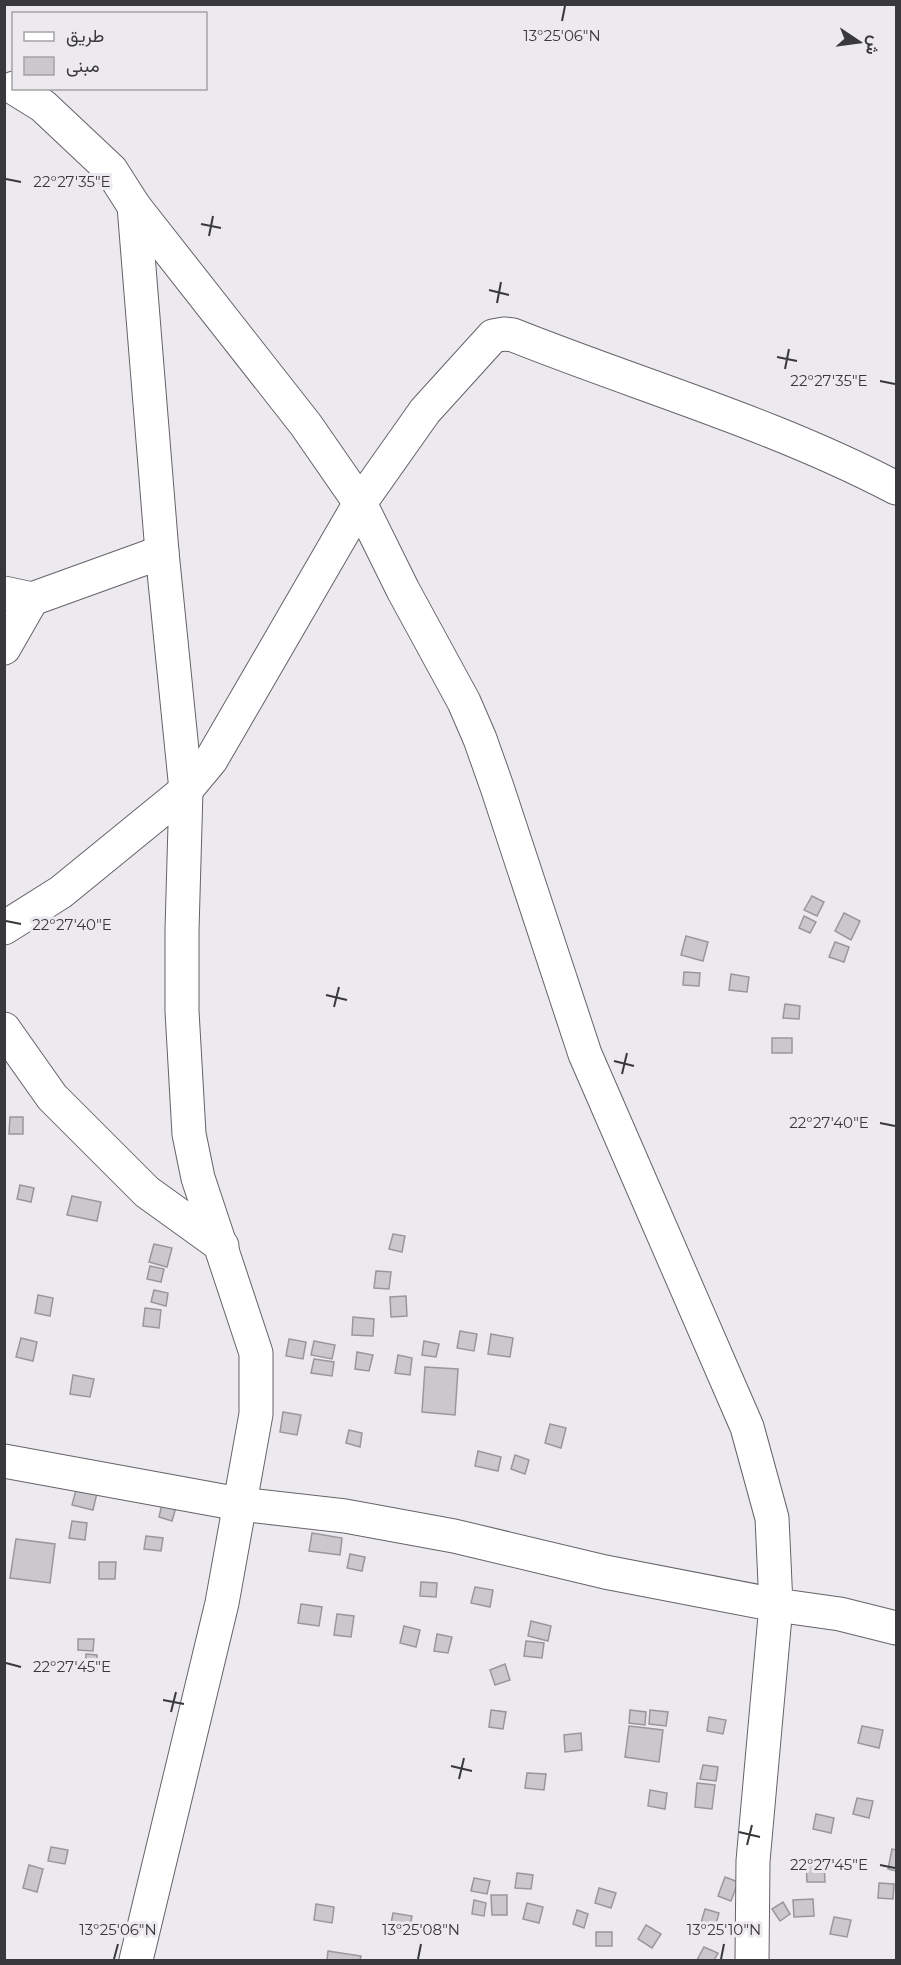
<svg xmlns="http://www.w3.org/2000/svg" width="901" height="1965" font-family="Montserrat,Vazirmatn,sans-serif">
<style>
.building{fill:#cac8cd;stroke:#9a979c;stroke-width:1.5}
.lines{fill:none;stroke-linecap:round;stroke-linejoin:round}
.minor-casing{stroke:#656368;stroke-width:35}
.minor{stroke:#fff;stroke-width:33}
.ticks{fill:none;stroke:#39383a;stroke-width:2}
.ticks-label{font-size:15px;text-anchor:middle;fill:#39383a;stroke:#ece9ef;stroke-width:6;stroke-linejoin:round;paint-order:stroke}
</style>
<rect width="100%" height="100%" fill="#ece9ef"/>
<g class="building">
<path d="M812,896L824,902L817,916L804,910Z"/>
<path d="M844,913L860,921L851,940L835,931Z"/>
<path d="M804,916L816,922L810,933L799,928Z"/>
<path d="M686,936L708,942L703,961L681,955Z"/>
<path d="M835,942L849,947L844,962L829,957Z"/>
<path d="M684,972L700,973L699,986L683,985Z"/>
<path d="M731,974L749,977L747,992L729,990Z"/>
<path d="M785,1004L800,1006L799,1019L783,1018Z"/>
<rect x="772" y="1038" width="20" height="15"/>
<path d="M10,1117H23V1134H9Z"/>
<path d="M20,1185L34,1188L31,1202L17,1199Z"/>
<path d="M72,1196L101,1202L97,1221L67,1215Z"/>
<path d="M393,1234L405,1236L402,1252L389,1249Z"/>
<path d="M154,1244L172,1248L167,1267L149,1262Z"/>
<path d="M150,1266L164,1269L161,1282L147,1279Z"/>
<path d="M376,1271L391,1272L389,1289L374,1288Z"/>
<path d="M154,1290L168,1293L166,1306L151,1302Z"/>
<path d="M38,1295L53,1298L50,1316L35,1313Z"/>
<path d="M406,1296L407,1316L391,1317L390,1297Z"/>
<path d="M145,1308L161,1310L159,1328L143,1326Z"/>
<path d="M353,1317L374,1319L373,1336L352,1335Z"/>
<path d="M460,1331L477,1334L474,1351L457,1348Z"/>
<path d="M491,1334L513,1338L510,1357L488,1354Z"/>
<path d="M21,1338L37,1342L33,1361L16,1357Z"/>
<path d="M289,1339L306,1342L303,1359L286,1356Z"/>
<path d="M314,1341L335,1345L332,1359L311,1355Z"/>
<path d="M424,1341L439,1344L436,1357L422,1355Z"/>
<path d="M357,1352L373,1355L369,1371L355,1369Z"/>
<path d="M398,1355L412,1358L410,1375L395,1373Z"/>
<path d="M314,1359L334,1362L332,1376L311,1373Z"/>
<path d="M425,1367L458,1369L455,1415L422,1412Z"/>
<path d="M73,1375L94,1379L90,1397L70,1394Z"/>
<path d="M283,1412L301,1415L297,1435L280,1432Z"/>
<path d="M550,1424L566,1428L561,1448L545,1443Z"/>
<path d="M349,1430L362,1433L360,1447L346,1443Z"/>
<path d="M478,1451L501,1457L498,1471L475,1466Z"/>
<path d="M515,1455L529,1460L525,1474L511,1469Z"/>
<path d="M76,1490L97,1493L93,1510L72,1505Z"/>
<path d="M162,1504L176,1507L172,1521L159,1517Z"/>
<path d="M72,1521L87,1523L85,1540L69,1538Z"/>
<path d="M312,1533L342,1538L340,1555L309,1551Z"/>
<path d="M146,1536L163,1538L161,1551L144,1549Z"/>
<path d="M16,1539L55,1544L50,1583L10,1578Z"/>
<path d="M350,1554L365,1557L362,1571L347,1568Z"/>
<path d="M99,1562H116L115,1579H99Z"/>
<path d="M421,1582L437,1583L436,1597L420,1596Z"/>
<path d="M475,1587L493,1590L490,1607L471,1603Z"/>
<path d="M301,1604L322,1607L319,1626L298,1623Z"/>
<path d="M337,1614L354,1616L351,1637L334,1635Z"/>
<path d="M531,1621L551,1626L548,1641L528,1636Z"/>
<path d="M404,1626L420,1630L416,1647L400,1643Z"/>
<path d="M437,1634L452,1637L448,1653L434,1651Z"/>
<path d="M78,1639H94L93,1651L78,1650Z"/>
<path d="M526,1641L544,1643L542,1658L524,1656Z"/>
<path d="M86,1654L97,1655V1670H85Z"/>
<path d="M505,1664L510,1680L495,1685L490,1670Z"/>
<path d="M491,1710L506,1712L503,1729L489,1727Z"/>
<path d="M630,1710L646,1712L645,1725L629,1723Z"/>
<path d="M650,1710L668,1712L666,1726L649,1724Z"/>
<path d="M709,1717L726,1720L723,1734L707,1731Z"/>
<path d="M629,1726L663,1730L659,1762L625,1757Z"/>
<path d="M862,1726L883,1730L879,1748L858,1743Z"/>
<path d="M581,1733L582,1750L565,1752L564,1735Z"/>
<path d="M703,1765L718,1767L716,1781L700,1779Z"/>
<path d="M527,1773L546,1774L544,1790L525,1788Z"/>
<path d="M697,1783L715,1785L712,1809L695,1807Z"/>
<path d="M650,1790L667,1793L665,1809L648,1806Z"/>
<path d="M857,1798L873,1801L869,1818L853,1814Z"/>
<path d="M816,1814L834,1818L831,1833L813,1829Z"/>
<path d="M51,1847L68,1850L65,1864L48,1861Z"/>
<path d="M892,1849L896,1850V1871L888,1869Z"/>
<path d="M824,1862L825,1882H807L806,1863Z"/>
<path d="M29,1865L43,1869L37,1892L23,1888Z"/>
<path d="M517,1873L533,1875L531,1889L515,1888Z"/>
<path d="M725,1877L738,1882L731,1901L718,1896Z"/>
<path d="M474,1878L490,1881L487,1894L471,1891Z"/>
<path d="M879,1883L894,1884L893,1899L878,1898Z"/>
<path d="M599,1888L616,1893L611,1908L595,1903Z"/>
<path d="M491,1895H507V1915H492Z"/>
<path d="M813,1899L814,1916L794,1917L793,1900Z"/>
<path d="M474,1900L486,1903L484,1916L472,1914Z"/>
<path d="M783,1902L790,1914L780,1921L772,1909Z"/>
<path d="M527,1903L543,1907L539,1923L523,1919Z"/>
<path d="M316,1904L334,1907L332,1923L314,1920Z"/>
<path d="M705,1909L719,1913L715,1927L701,1923Z"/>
<path d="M577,1910L588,1914L584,1928L573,1924Z"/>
<path d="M393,1913L412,1916L409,1933L390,1929Z"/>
<path d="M834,1917L851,1920L847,1937L830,1934Z"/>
<path d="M646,1925L661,1934L652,1948L638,1939Z"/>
<rect x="596" y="1932" width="16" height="14"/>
<path d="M704,1947L718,1953L714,1960H697Z"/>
<path d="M328,1951L361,1956L360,1960H327Z"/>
</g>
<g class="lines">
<defs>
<g id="minor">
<path d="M14,88L43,106L111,170L134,206L306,425L360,503L403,590L464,702L480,739L497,787L585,1054L747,1427L772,1518L776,1605L840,1614L896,1628"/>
<path d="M134,206L162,552L186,790L182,930V1011L189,1134L198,1178L256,1353V1414L222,1603L136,1960"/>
<path d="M4,593L32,599L162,552"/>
<path d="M4,648L32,599"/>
<path d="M4,928L61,892L186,790L211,760L360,503L425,411L493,336L504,334L513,335C641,386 774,424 896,488"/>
<path d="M4,1029L52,1097L147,1192L222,1246"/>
<path d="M4,1461L239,1504L345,1516L454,1536L605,1572L776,1605L753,1861L752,1960"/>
</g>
</defs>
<use href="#minor" class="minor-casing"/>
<use href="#minor" class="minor"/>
</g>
<path class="ticks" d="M562,21L565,6M6,179L21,182M201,224L221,228M209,236L213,216M489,290L509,295M497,303L501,282M777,357L797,361M785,369L789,349M880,381L895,384M6,921L21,924M326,995L347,1000M334,1007L339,987M614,1061L634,1066M622,1074L627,1053M880,1123L895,1126M6,1663L21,1667M163,1700L184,1704M171,1712L176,1692M451,1766L472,1771M459,1779L464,1758M739,1832L760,1837M747,1845L752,1825M880,1865L895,1868M114,1959L118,1944M418,1959L421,1944M721,1959L724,1944"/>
<g class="ticks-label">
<text x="562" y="41">13°25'06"N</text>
<text x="72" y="187">22°27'35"E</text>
<text x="829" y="386">22°27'35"E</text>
<text x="72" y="930">22°27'40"E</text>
<text x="829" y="1128">22°27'40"E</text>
<text x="72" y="1672">22°27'45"E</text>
<text x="829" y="1870">22°27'45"E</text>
<text x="118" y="1935">13°25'06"N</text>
<text x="421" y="1935">13°25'08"N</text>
<text x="724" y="1935">13°25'10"N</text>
</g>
<rect width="901" height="1965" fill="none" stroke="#39383a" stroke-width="12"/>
<rect x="12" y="12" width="195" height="78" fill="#ece9ef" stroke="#a4a2a7" stroke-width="1.5"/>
<rect x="24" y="32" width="30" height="9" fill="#ffffff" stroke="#a4a2a7" stroke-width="1.5"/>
<text x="66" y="42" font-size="18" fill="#39383a">طريق</text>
<rect x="24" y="57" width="30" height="18" fill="#cac8cd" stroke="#a4a2a7" stroke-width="1.5"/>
<text x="66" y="72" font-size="18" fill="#39383a">مبنى</text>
<g transform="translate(859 42) rotate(103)" stroke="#ece9ef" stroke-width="4.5" paint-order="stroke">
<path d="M0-4.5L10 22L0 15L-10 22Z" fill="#39383a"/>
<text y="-9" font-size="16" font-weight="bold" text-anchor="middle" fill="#39383a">ش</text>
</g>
</svg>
